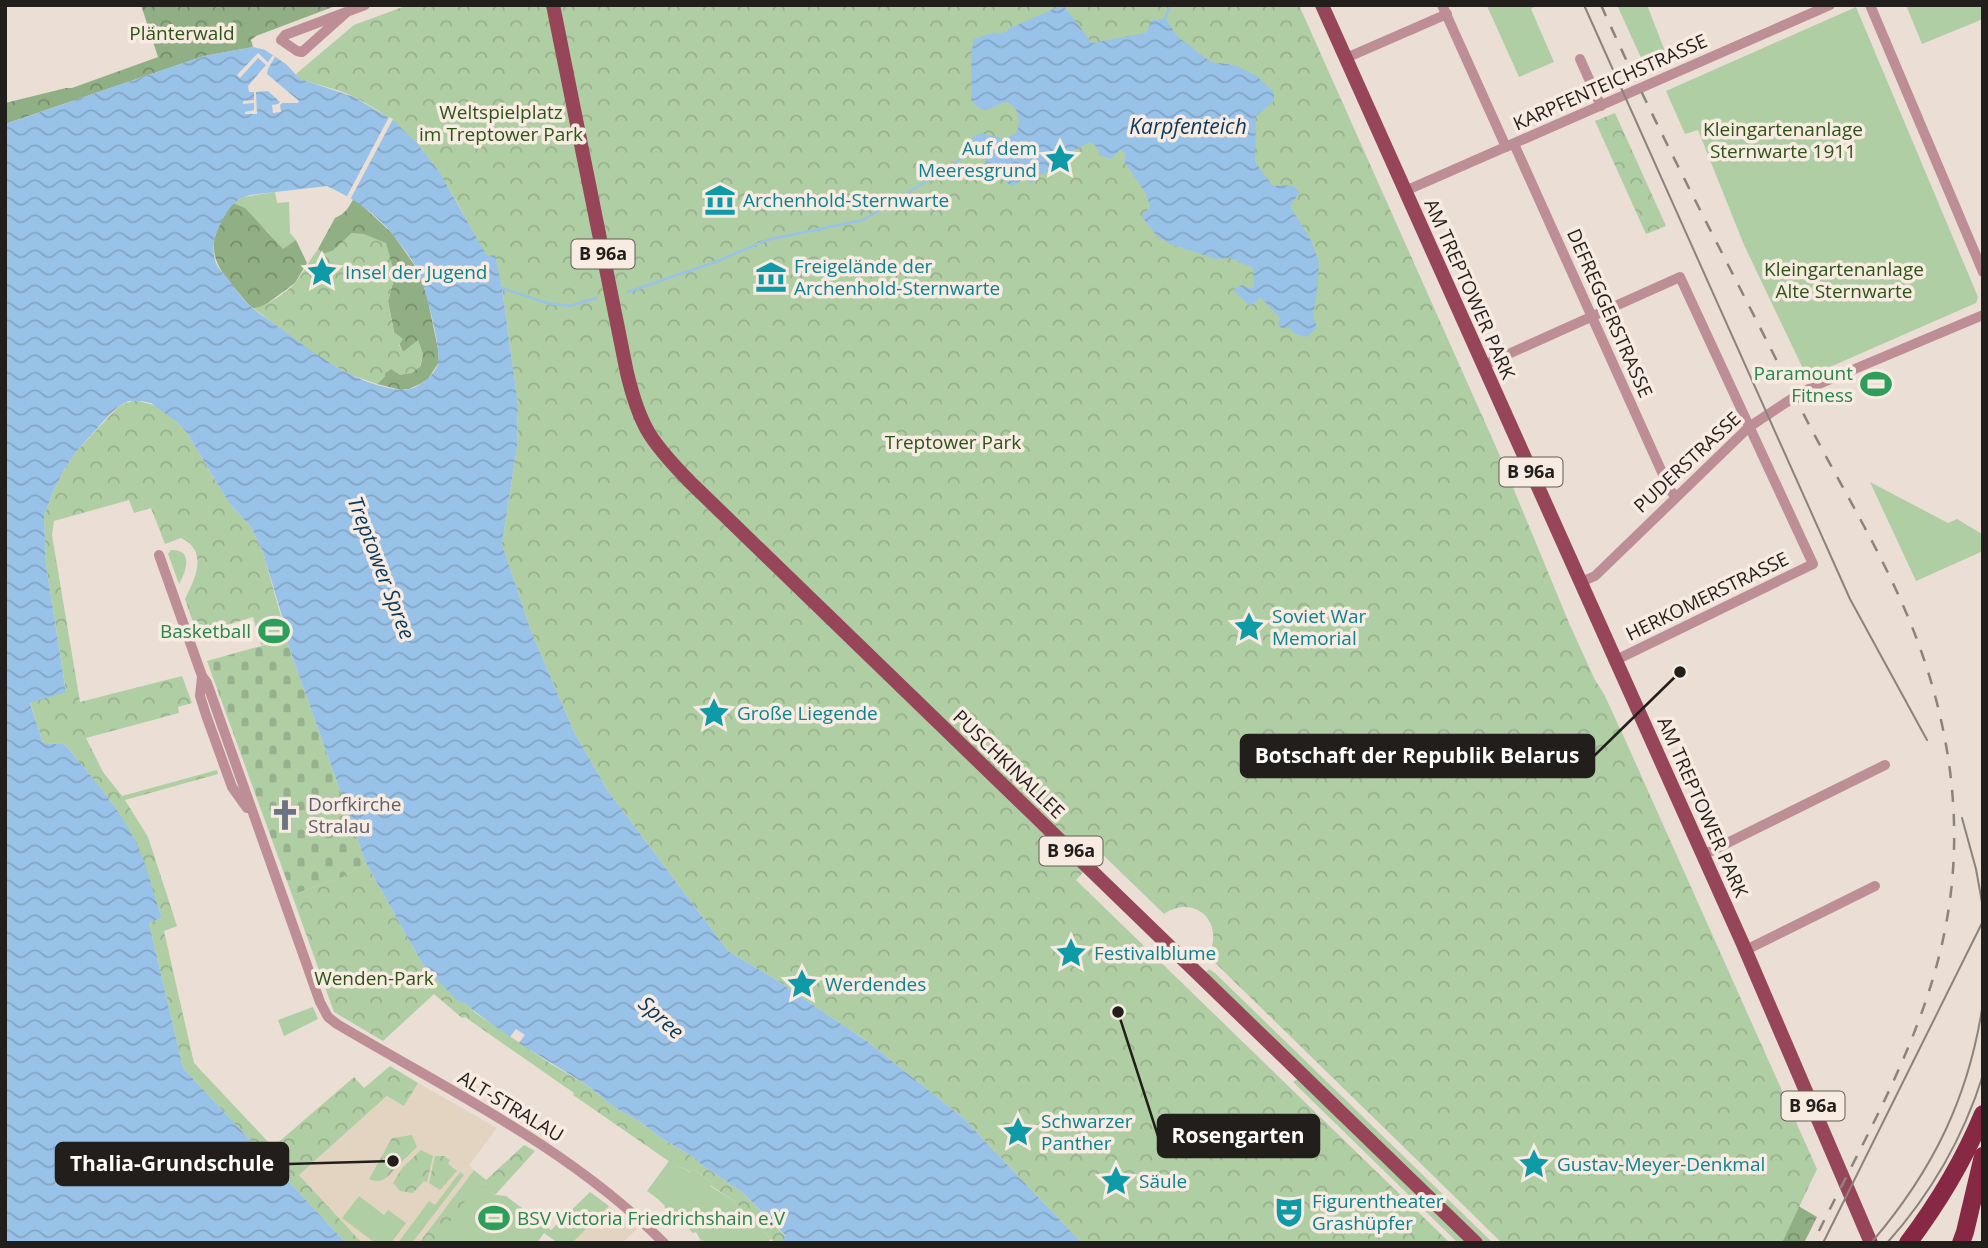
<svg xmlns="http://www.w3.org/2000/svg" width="1988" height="1248" font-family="'Open Sans',sans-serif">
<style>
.education{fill:#e3d4c1}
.green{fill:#b0cea4}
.forest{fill:url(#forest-crowns)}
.cemetery{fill:url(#cemetery-stones)}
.park{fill:url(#park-crowns)}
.water{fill:url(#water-waves);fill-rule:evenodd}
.pier{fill:#eaded5}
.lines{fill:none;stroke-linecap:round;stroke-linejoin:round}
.stream{stroke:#99c2e8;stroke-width:2.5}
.minor{stroke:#bd8e96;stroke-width:10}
.major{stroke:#974659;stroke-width:14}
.highway{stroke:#872944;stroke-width:18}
.tram{stroke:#8b837c;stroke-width:2}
.rail{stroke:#8b837c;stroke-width:2.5;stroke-dasharray:12 12;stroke-linecap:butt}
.labels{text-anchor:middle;stroke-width:7;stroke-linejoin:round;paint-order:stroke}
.shield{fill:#f7ebe2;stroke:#625c57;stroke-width:2}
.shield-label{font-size:18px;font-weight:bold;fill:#221e1b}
.park-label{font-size:19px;fill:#2d5417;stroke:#f7ebe2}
.street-label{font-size:19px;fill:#221e1b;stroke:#f7ebe2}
.culture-label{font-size:19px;fill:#0d838f;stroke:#f7ebe2;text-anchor:start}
.leisure-label{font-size:19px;fill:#27864d;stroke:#f7ebe2;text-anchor:end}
.worship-label{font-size:19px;fill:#5b616d;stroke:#f7ebe2;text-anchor:start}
.water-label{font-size:21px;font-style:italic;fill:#09395d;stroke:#f7ebe2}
.leader{fill:none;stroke:#221e1b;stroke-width:2.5}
.callout-dot{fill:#221e1b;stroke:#f7ebe2;stroke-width:2.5}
.callout{fill:#221e1b;stroke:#221e1b;stroke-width:2.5}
.callout-label{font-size:21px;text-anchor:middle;font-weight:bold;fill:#fff}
</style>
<defs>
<pattern id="forest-crowns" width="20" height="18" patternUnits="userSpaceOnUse" patternTransform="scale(1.75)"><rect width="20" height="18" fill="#91af84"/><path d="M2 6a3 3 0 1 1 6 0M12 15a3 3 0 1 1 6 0" fill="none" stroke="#768e6b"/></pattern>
<pattern id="cemetery-stones" width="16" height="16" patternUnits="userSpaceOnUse" patternTransform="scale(1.75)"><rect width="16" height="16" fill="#b0cea4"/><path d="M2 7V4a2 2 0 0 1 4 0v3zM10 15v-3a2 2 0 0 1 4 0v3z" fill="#97b08d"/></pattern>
<pattern id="park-crowns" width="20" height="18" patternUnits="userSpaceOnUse" patternTransform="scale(1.75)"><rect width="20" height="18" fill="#b0cea4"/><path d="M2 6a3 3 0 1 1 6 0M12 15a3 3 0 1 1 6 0" fill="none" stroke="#97b08d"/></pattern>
<pattern id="water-waves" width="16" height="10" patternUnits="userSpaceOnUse" patternTransform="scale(1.75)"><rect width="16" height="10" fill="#99c2e8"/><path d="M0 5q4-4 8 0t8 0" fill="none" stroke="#84a6c6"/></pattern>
</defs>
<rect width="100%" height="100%" fill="#eaded5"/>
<g class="education">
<path d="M418,1083L497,1128L469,1165L474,1170L419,1243H362L299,1175L388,1096L404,1106Z"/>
<path d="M609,1206L637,1229L622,1243H572Z"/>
</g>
<g class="green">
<path d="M1537,5L1531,9L1554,62L1519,77L1487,6Z"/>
<path d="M1617,5H1647L1670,64L1648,73Z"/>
<path d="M1906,5H1983V19L1922,44Z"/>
<path d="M1856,7L1978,297L1976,303L1807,377L1744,245L1698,130L1685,134L1666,91Z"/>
<path d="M275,192L277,203L289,202L290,233L296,240L283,250L267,231L233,203L243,197Z"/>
<path d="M1870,482L1948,523L1957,519L1982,534L1983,551L1916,581Z"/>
<path d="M171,550C194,549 186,572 179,584L168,554Z"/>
<path d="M1209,969L1216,974L1493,1243H1483L1205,973Z"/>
<path d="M313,1007L318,1019L284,1036L278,1020Z"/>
<path d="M1298,1079L1466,1243H1458L1293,1082Z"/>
<path d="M669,1161L690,1172L693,1169L712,1182L710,1186L734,1201L771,1239L767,1243H705L703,1240L701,1241L696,1232L693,1233L689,1229V1226L686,1222L683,1223L673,1214V1213L664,1207L665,1206L658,1199L647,1191Z"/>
<path d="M460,1172L464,1175L412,1243H398L429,1201L435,1205Z"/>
<path d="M473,1178L495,1195L506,1196L551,1230L590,1192L609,1206L572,1243H558L544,1233L537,1243H424Z"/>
<path d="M359,1196L384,1215L388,1210L406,1223L391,1243H375L342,1218Z"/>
</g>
<g class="forest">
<path d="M141,5H338L256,36L251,40L253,47L204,56L5,124V103L66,88H72L158,57Z"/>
<path d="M354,198L392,233L418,270L427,296L438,349L439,362L428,379L420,384L409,389L401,390L377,384L385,376V373L391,369L420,367C424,357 422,351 418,341L403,352L394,332L388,301L395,275L352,233L333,251L322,254L318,249L335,218C345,214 349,207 354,198Z"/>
<path d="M233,203L245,208L283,249L296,240L307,263L295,283L261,308H253L248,304C227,277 201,259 221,222C225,215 227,208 233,203Z"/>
<path d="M1795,1204L1817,1217L1804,1243H1746Z"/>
</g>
<path class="cemetery" d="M286,639L366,863L343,877L292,895L207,661Z"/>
<g class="park">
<path d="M408,5H1299L1500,456L1569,623L1595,680L1604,694L1623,735L1817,1169L1782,1243H1502L1208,956C1226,923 1195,893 1164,914L1101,853L1076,880L1450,1243H1082L962,1117L868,1042L775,979L728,951L608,791L574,732L531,631L502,544L517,447L518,404L502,288L494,255L487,257C451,192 426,133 356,98C339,89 318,85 299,79L296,74L354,25Z"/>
<path d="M1615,113L1666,226L1646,234L1595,121Z"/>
<path d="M352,233L364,234L386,243L395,275L388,301L394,332L403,339L399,345L403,352L418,340L423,354L420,367L412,373L400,375L391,369L385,373V376L377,384L351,375L317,356L253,308C264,308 289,291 296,282C304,272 310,259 318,249L322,254L332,251Z"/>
<path d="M135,400L157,406L177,422L187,433L229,503L251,527L263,552L287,638L261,645L253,617L197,634L185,599C195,579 209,551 181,538L165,544L151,508L134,513L129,500L54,521L52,535L80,702L182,676L192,703L178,707L179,713L86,738L103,772L122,796L217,770L218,774L125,800L148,837L177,926L164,931L194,1063L273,1147L354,1077L364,1088L390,1066L418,1083L404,1106L387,1096L299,1175L362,1243H346L183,1068L149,923L162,918L133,836L112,803L69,749L64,744L43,743L30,702L66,691L46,565L44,517L52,494L65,468L76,452L119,406Z"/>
<path d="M366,863L423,965L471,1007L474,1012L551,1064L587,1085L614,1107L642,1123L661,1138L697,1159L698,1162L742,1192L792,1243H775L734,1201L710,1185L712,1182L693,1169L691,1172L670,1162L573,1095L574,1093L465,1017L462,1018L434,994L383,1041L334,1012L292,895L343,877Z"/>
<path d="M412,1135L417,1147C412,1152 406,1157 400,1163C390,1173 385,1186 369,1179L392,1138Z"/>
<path d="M524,1145L535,1151L495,1195L479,1183L434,1243H419L474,1170L486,1180Z"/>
<path d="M421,1150L433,1156L427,1182L424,1181L413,1193L400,1191L393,1183L402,1168Z"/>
<path d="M435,1156H444L450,1160L448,1164L457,1171L447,1182L446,1185L445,1184L440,1190L429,1183Z"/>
</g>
<g class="water">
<path d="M1063,5L1092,43L1146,33L1152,20L1166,19L1177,36L1211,62L1235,65L1258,77L1274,92V101L1256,116L1255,162L1273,186L1292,185L1300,192L1290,206L1312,242L1319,263L1317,291L1313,316L1317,327L1307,337L1295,334L1290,328H1281L1278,324L1280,318L1260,297L1254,304L1249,305L1233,290L1242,285L1248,288L1254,287L1253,268L1230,258L1216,259L1170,244L1158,237L1141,216L1150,207C1147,190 1133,177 1124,161L1126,154L1120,149L1111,159L1099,155V149L1090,142L1065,155L1066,160L1065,166L1059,170L1040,174L1030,185L1029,180L1021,179L1017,184L1011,186L987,164L980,145L971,138L981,133L1005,139L1017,132C1021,119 1019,108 1007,102C990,105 986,119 971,100C973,79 969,60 974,39L996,32L997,34L1008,31V29Z"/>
<path d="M253,47L265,50L286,64L300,79L354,97L394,121L416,142L440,173L487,256L495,255L502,288L518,404L517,447L502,544L531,631L574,732L608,791L728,951L775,979L868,1042L962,1117L1082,1243H781L786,1236L742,1192L698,1162L697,1159L661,1138L642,1123L614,1107L587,1085L519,1043L525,1035L516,1029L510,1037L474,1011L466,1003L459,1002L423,965L366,863L286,639L287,633L263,552L251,527L229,503L187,433L177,422L151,403L141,401H129L119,406L110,414L76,452L65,468L52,494L44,517L46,565L66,692L30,703L43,743L64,744L69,749C95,782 124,813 140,851C149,872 154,896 162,918L149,923L183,1068L346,1243H5V124L204,56ZM327,186C353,198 376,213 394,236C402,247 413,259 418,271C425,286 442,350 438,364C433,378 415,391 401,390C356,385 318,356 283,330C272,322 259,314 249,305C242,298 235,288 229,280C225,275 218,269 216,263C211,250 214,235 221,223C228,209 234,199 250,195Z"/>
</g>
<g class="pier">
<path d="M258,53L268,62L273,55L275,57L268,69L267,74L299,101L298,103H282L280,105L281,112L273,113L272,105L278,104L280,102L268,91L256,92L257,114H245V112L254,110V103L243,104V101L254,100V92H249L248,86L266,65L258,58L240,78L237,75Z"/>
<path d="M389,117L393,119L350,200L346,198Z"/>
</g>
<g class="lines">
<g class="stream">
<path d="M1164,22L1170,5"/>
<path d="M501,288L547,303L570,306L596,298"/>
<path d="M628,292L718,261L767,240L863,220L940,173L981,145"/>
</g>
<g class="minor">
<path d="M1442,5L1506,147"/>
<path d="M1870,5L1983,272"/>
<path d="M348,11L302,52L297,51L281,40L285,35L365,5"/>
<path d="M1346,58L1447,14"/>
<path d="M1580,59L1601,106"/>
<path d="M1514,144L1670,490L1675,496"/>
<path d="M1405,191L1830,5"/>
<path d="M1484,365L1680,277L1813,564L1616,660"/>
<path d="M159,555L202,676L207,683L320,1002L328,1017L337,1024C450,1091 571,1149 664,1243"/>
<path d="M1581,582L1595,576L1749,427L1799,394L1819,384L1983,315"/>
<path d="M202,677L200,696L206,715L232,787L247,808"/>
<path d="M1703,855L1885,765"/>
<path d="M1746,950L1875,886"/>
</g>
<g class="major">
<path d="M553,5L627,373C640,427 651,442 690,482L1476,1243"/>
<path d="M1322,5L1742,942L1871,1243"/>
</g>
<g class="highway">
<path d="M1908,1243C1938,1203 1964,1160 1983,1114"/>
<path d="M1961,1243L1965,1232L1983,1156"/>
</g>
<g class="tram">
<path d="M1584,5L1850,599L1927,740"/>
<path d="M1962,818L1976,869L1983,908"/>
<path d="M1823,1243L1983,921"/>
<path d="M1871,1243C1933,1171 1969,1097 1983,1003"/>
<path d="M1887,1243C1931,1194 1963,1138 1983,1075"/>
</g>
<path class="rail" d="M1601,5C1662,141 1733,272 1799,405C1832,471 1872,535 1902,603C1946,702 1966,811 1947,919C1927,1035 1864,1138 1813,1243"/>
</g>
<defs>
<symbol id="sight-bare" viewBox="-9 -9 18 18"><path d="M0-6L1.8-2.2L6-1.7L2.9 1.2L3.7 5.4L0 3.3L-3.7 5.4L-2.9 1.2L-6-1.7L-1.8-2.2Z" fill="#0f9aa8" stroke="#f7ebe2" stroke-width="2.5" paint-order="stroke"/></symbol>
<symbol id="museum-bare" viewBox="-9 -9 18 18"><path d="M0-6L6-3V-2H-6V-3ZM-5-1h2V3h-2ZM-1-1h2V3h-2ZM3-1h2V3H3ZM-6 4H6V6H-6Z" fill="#0f9aa8" stroke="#f7ebe2" stroke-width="2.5" paint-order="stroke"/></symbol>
<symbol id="stadium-bare" viewBox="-9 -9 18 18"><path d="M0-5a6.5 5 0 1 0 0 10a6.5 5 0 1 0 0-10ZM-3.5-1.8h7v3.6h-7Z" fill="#2e9e5b" stroke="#f7ebe2" stroke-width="2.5" paint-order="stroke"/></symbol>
<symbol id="church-bare" viewBox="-9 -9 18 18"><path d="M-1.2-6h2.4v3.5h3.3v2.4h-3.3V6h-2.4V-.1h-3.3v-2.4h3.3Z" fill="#6b7280" stroke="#f7ebe2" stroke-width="2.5" paint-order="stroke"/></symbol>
<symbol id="theatre-bare" viewBox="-9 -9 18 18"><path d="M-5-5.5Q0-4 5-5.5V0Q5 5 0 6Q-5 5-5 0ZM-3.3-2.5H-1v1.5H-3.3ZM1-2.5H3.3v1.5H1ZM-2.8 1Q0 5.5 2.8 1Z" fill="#0f9aa8" stroke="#f7ebe2" stroke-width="2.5" paint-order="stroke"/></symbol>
</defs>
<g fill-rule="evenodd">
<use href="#sight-bare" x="1038" y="137" width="44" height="44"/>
<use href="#museum-bare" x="698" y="178" width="44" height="44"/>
<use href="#sight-bare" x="300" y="250" width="44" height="44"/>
<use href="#museum-bare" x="749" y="255" width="44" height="44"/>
<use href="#stadium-bare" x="1854" y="362" width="44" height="44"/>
<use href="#sight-bare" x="1227" y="605" width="44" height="44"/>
<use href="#stadium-bare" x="252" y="609" width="44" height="44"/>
<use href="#sight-bare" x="692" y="691" width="44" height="44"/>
<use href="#church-bare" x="263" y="793" width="44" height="44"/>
<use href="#sight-bare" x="1049" y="931" width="44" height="44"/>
<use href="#sight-bare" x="780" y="962" width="44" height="44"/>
<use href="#sight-bare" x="996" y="1110" width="44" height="44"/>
<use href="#sight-bare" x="1512" y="1142" width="44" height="44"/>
<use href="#sight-bare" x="1094" y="1159" width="44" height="44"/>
<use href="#theatre-bare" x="1267" y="1190" width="44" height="44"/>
<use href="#stadium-bare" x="472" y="1196" width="44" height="44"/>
</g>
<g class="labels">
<g class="shield">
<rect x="571.5" y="239.5" width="63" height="29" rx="5"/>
<rect x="1499.5" y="457.5" width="63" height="29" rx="5"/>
<rect x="1039.5" y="836.5" width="63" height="29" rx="5"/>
<rect x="1781.5" y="1091.5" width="63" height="29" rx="5"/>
</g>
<g class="shield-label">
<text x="603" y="260">B 96a</text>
<text x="1531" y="478">B 96a</text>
<text x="1071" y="857">B 96a</text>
<text x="1813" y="1112">B 96a</text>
</g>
<g class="park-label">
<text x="182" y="40">Plänterwald</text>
<text x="501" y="119">Weltspielplatz<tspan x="501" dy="22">im Treptower Park</tspan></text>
<text x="1783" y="136">Kleingartenanlage<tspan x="1783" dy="22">Sternwarte 1911</tspan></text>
<text x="1844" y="276">Kleingartenanlage<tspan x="1844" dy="22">Alte Sternwarte</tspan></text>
<text x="953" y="449">Treptower Park</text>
<text x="374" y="985">Wenden-Park</text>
</g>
<g class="street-label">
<text transform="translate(1610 82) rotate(-24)" y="7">KARPFENTEICHSTRASSE</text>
<text transform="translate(1470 289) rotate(66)" y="7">AM TREPTOWER PARK</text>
<text transform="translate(1610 313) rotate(66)" y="7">DEFREGGERSTRASSE</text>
<text transform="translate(1687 462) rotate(-43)" y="7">PUDERSTRASSE</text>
<text transform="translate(1707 596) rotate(-26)" y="7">HERKOMERSTRASSE</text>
<text transform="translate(1009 764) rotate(44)" y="7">PUSCHKINALLEE</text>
<text transform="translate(1703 807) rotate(66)" y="7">AM TREPTOWER PARK</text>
<text transform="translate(511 1106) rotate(31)" y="7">ALT-STRALAU</text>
</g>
<g class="culture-label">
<text x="1037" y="155" text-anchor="end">Auf dem<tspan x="1037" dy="22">Meeresgrund</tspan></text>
<text x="743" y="207">Archenhold-Sternwarte</text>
<text x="794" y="273">Freigelände der<tspan x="794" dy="22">Archenhold-Sternwarte</tspan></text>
<text x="345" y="279">Insel der Jugend</text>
<text x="1272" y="623">Soviet War<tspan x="1272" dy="22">Memorial</tspan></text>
<text x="737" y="720">Große Liegende</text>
<text x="1094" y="960">Festivalblume</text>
<text x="825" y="991">Werdendes</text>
<text x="1041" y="1128">Schwarzer<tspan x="1041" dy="22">Panther</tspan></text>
<text x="1557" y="1171">Gustav-Meyer-Denkmal</text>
<text x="1139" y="1188">Säule</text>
<text x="1312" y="1208">Figurentheater<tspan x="1312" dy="22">Grashüpfer</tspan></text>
</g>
<g class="leisure-label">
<text x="1853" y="380">Paramount<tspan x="1853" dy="22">Fitness</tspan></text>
<text x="251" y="638">Basketball</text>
<text x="517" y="1225" text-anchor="start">BSV Victoria Friedrichshain e.V</text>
</g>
<g class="worship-label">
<text x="308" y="811">Dorfkirche<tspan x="308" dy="22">Stralau</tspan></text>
</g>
<g class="water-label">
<text x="1188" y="134">Karpfenteich</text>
<text transform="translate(381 568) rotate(69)" y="7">Treptower Spree</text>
<text transform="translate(661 1018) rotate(42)" y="7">Spree</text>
</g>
</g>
<path class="leader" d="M1680 672L1594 756M1118 1012L1158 1136M393 1161L288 1164"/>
<g class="callout-dot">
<circle cx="1680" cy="672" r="7"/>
<circle cx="1118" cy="1012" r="7"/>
<circle cx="393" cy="1161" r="7"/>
</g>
<g class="callout">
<rect x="1241" y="735" width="353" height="42" rx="7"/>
<rect x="1158" y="1115" width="161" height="42" rx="7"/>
<rect x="56" y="1143" width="232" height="42" rx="7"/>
</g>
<g class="callout-label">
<text x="1417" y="763">Botschaft der Republik Belarus</text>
<text x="1238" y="1143">Rosengarten</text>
<text x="172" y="1171">Thalia-Grundschule</text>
</g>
<rect width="1988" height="1248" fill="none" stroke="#221e1b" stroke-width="14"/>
</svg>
